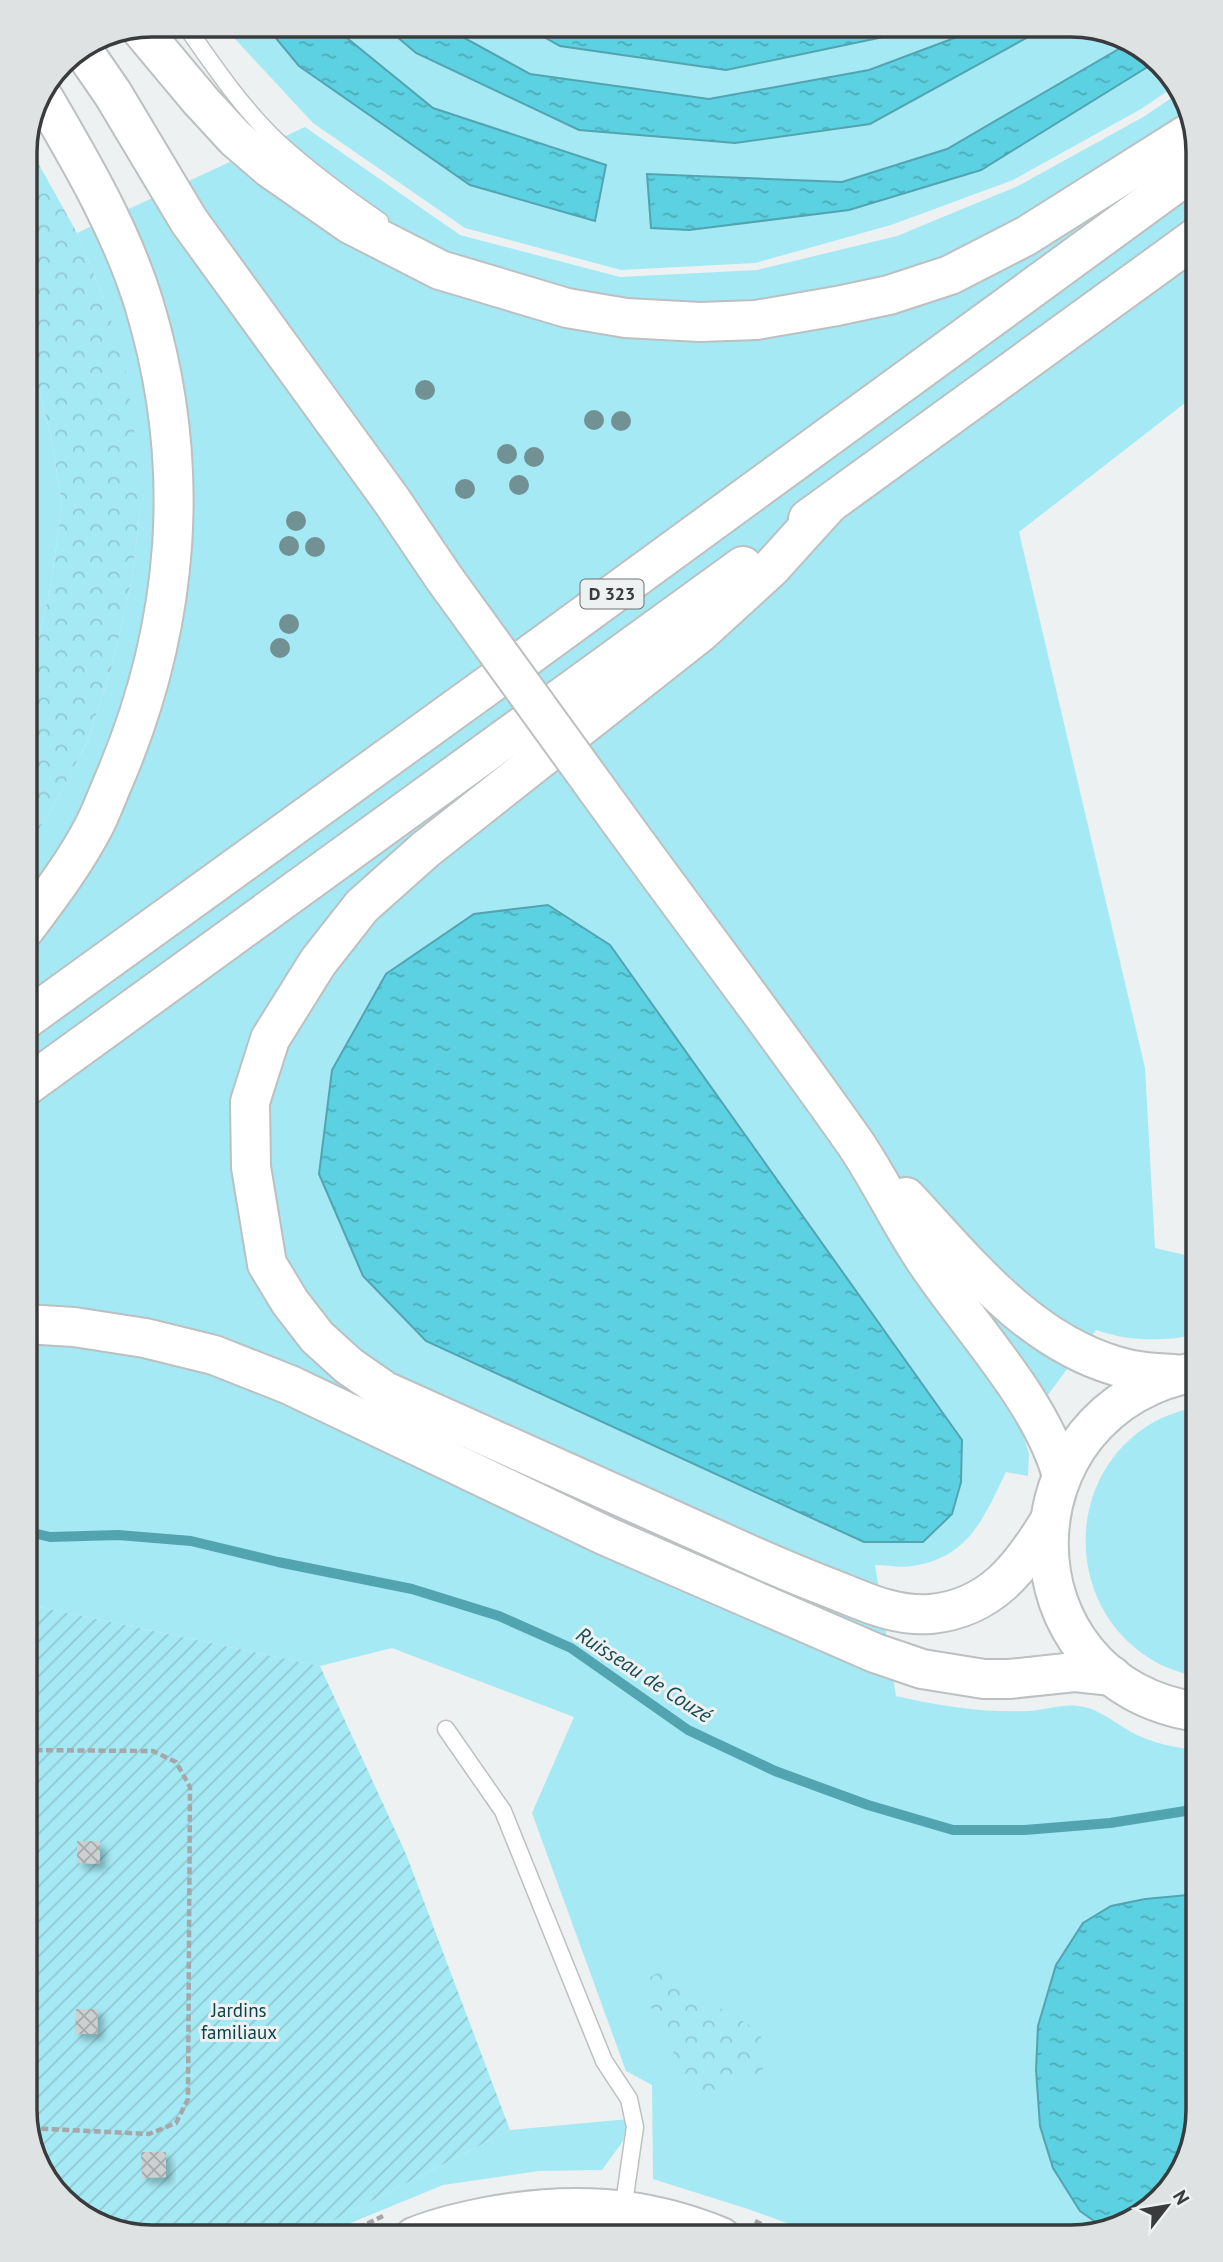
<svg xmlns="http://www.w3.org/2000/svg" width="1223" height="2262" font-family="'PT Sans',sans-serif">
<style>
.green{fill:#a5e9f4}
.forest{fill:url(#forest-crowns)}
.garden{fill:url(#garden-furrows)}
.water{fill:url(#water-ripples);stroke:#52a4b0;stroke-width:2}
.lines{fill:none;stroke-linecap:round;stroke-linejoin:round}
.stream{stroke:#52a4b0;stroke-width:10}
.building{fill:url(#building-cross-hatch);filter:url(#shadow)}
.service-casing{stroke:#bcc0c1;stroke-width:19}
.tertiary-casing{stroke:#bcc0c1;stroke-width:42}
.secondary-casing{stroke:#bcc0c1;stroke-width:42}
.trunk-casing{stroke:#bcc0c1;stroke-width:42}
.path{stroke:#a5a7a8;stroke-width:4.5;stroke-dasharray:7 3.5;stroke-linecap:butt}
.service{stroke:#fff;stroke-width:16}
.tertiary{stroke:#fff;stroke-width:38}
.secondary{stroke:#fff;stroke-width:38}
.trunk{stroke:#fff;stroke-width:38}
.secondary-bridge-casing{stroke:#bcc0c1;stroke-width:42;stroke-linecap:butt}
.secondary-bridge{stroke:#fff;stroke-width:38}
.tree{fill:#719195}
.labels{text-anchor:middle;stroke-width:6;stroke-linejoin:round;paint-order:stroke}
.shield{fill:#edf1f1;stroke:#707272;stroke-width:2}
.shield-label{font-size:18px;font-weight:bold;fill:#3a3b3c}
.park-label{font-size:19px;fill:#0b4249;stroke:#edf1f1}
.water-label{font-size:21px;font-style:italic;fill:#184b52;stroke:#edf1f1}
.rim{fill:none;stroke:#3a3b3c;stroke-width:3.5}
</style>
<defs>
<pattern id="forest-crowns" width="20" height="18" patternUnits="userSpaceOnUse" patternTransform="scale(1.75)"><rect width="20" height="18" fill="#a5e9f4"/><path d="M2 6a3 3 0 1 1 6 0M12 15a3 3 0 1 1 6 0" fill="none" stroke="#8fc9d2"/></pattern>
<pattern id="garden-furrows" width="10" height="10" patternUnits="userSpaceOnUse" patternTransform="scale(1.75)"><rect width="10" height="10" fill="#a5e9f4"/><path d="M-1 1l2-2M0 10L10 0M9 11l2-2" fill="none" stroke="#8fc9d2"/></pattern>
<pattern id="water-ripples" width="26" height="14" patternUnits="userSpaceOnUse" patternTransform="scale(1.75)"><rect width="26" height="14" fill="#5cd1e1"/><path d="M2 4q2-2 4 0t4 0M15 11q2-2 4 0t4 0" fill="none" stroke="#4dabb8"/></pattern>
<pattern id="building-cross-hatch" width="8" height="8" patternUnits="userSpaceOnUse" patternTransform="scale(1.75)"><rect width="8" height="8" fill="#ccd0d1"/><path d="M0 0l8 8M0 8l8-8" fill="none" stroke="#a7aaab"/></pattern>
<filter id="shadow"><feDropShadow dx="6" dy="6" stdDeviation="3.5" flood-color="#0004"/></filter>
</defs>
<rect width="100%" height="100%" fill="#edf1f1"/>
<g class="green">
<path d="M222,25H1080L1148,51L1175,86L1141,109L1013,180L891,225L755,263L621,270L465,228L313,123Z"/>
<path d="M1180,92L1189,103L1198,152V393L1019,532L1145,1068L1155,1248L1198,1258V1335C1162,1341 1131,1342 1096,1330L1022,1430L1029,1454L1028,1476L1006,1472C984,1517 969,1558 912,1566C900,1568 887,1565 875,1565L896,1696C940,1706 983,1713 1029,1711C1045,1710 1062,1704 1078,1706C1098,1708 1114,1722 1131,1732C1151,1743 1176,1748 1198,1750V1894L1145,1899L1111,1906L1083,1923L1038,2026L1036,2070L1040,2126L1053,2168L1080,2211L1107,2230L1071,2237H826L748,2209L653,2179L652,2085L626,2071L532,1813L574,1717L392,1648L320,1666L25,1604V851L53,807L88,740L112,666L132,579L140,510L104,299L77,233L305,127L460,235L620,277L757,270L897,236L1018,186L1145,116Z"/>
<path d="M25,357L34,371L51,436L62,504L51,584L37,647L25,677Z"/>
<path d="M1198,1406V1677C1181,1673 1164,1668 1149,1658C1065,1605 1064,1478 1149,1425C1164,1415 1181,1411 1198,1406Z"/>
<path d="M629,2119L623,2141L602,2170L539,2171L443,2185L353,2222L323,2237H301L510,2130Z"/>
</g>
<g class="forest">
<path d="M26,141L77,233L104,299L124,358L135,437L140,510L132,579L112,666L88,740L53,807L25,851V678L37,647L51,584L62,504L51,436L34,371L25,357Z"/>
<path d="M659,1972L759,2031L767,2052L762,2073C739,2088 719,2093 691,2088L649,2003L647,1979Z"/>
</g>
<path class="garden" d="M25,1604L320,1666L406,1854L510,2130L301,2237H144L81,2216L34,2159L25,2110Z"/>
<g class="water">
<path d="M265,25H331L433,108L606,165L595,221L470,185L299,66Z"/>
<path d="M383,25H441L530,74L709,99L869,70L989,25H1050L870,124L735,143L579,130L416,53Z"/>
<path d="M523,25H920L907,32L726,70L560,46Z"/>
<path d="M1129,43L1148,51L1157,61L981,170L849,210L689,230L651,228L647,174L842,182L947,149Z"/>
<path d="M548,905L610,945L962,1440L961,1482L952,1514L923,1542H864L426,1341L363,1276L319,1174L332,1070L386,974L474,914Z"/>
<path d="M1198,1894V2111L1177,2181L1120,2228L1107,2230L1080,2211L1053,2168L1040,2126L1036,2070L1038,2026L1056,1965L1083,1923L1111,1906L1145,1899Z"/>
</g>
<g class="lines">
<path class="stream" d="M25,1531L50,1537L118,1535L191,1541L278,1562L412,1589L499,1616L571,1648L688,1730L775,1771L868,1805L953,1830H1025L1110,1823L1198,1809"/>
</g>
<g class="building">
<path d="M77,1841H100V1864L77,1863Z"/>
<path d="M76,2009H98L97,2034H75Z"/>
<path d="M141,2152H166V2177L142,2178Z"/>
</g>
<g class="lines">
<defs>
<g id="service">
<path d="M185,25C213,65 242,108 278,142C310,171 345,197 380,221"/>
<path d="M446,1729L503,1811L604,2061L629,2099L635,2127L623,2210"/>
</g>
<path id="tertiary" d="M414,2237C438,2227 461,2222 486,2217C569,2201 643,2205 721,2237"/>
<g id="secondary">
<path d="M82,49L113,94L189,221L392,501L444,578"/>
<path d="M617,817C696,926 778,1033 855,1143C883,1184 903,1230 932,1270C974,1331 1043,1405 1062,1476"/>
<path d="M906,1197C967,1262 1027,1340 1116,1366C1135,1372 1154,1373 1174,1374"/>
<path d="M1198,1712C1000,1683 998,1408 1198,1371"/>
</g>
<g id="trunk">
<path d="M139,27L200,100L235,138L271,169L350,224L440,270L567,308L626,318L700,322L756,320L837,306L889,295L950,275L1026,236L1194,130"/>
<path d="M828,505L771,568L701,632L426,849L362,906L318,962L270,1039L250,1102L251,1167L267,1264L290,1302L317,1337L349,1366L385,1391C495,1440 604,1490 713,1538C752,1556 790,1573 830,1588C863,1601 895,1617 931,1614C991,1608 1021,1568 1050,1520"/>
<path d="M808,519L1198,236"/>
<path d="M25,929C49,897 74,864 93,828C101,813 107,796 114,780C180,626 193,465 144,304C122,232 83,165 45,100"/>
<path d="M25,1020L494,681L1198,167"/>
<path d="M25,1087L743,566"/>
<path d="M25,1324L74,1327L145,1338L214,1355L290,1385L606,1536L875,1653L922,1669L984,1679H1009L1075,1672L1112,1676"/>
</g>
</defs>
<use href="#service" class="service-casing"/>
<use href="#tertiary" class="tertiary-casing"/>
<use href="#secondary" class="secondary-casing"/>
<use href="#trunk" class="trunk-casing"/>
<g class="path">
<path d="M25,1750L153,1751L176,1762L190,1787L188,2099L176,2123L149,2134L28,2128"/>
<path d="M755,2221L789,2237"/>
<path d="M339,2237L383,2216"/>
</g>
<use href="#service" class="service"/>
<use href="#tertiary" class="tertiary"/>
<use href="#secondary" class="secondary"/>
<use href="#trunk" class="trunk"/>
<defs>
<path id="secondary-bridge" d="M444,578L617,817"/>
</defs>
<use href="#secondary-bridge" class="secondary-bridge-casing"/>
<use href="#secondary-bridge" class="secondary-bridge"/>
</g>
<g class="tree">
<circle cx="425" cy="390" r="10"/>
<circle cx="594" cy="420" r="10"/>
<circle cx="621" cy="421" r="10"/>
<circle cx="507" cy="454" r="10"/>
<circle cx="534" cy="457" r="10"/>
<circle cx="519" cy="485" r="10"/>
<circle cx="465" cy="489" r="10"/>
<circle cx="296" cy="521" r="10"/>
<circle cx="289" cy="546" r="10"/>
<circle cx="315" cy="547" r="10"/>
<circle cx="289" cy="624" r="10"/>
<circle cx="280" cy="648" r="10"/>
</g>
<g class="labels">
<rect class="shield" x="580.5" y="579.5" width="63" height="29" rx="5"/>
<g class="shield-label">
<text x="612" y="600">D 323</text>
</g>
<g class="park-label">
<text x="239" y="2017">Jardins<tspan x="239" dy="22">familiaux</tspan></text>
</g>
<g class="water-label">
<text transform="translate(644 1675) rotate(33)" y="7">Ruisseau de Couzé</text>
</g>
</g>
<path d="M0 0H1223V2262H0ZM152 37H1071A115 115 0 0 1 1186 152V2110A115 115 0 0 1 1071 2225H152A115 115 0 0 1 37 2110V152A115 115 0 0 1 152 37Z" fill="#dfe2e3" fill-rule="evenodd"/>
<path class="rim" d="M152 37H1071A115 115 0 0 1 1186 152V2110A115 115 0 0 1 1071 2225H152A115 115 0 0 1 37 2110V152A115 115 0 0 1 152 37Z"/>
<g transform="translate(1167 2206) rotate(59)" stroke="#edf1f1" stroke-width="5" paint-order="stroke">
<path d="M0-5L12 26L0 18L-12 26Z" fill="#3a3b3c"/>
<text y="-10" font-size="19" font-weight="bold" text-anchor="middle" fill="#3a3b3c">N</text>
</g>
</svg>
